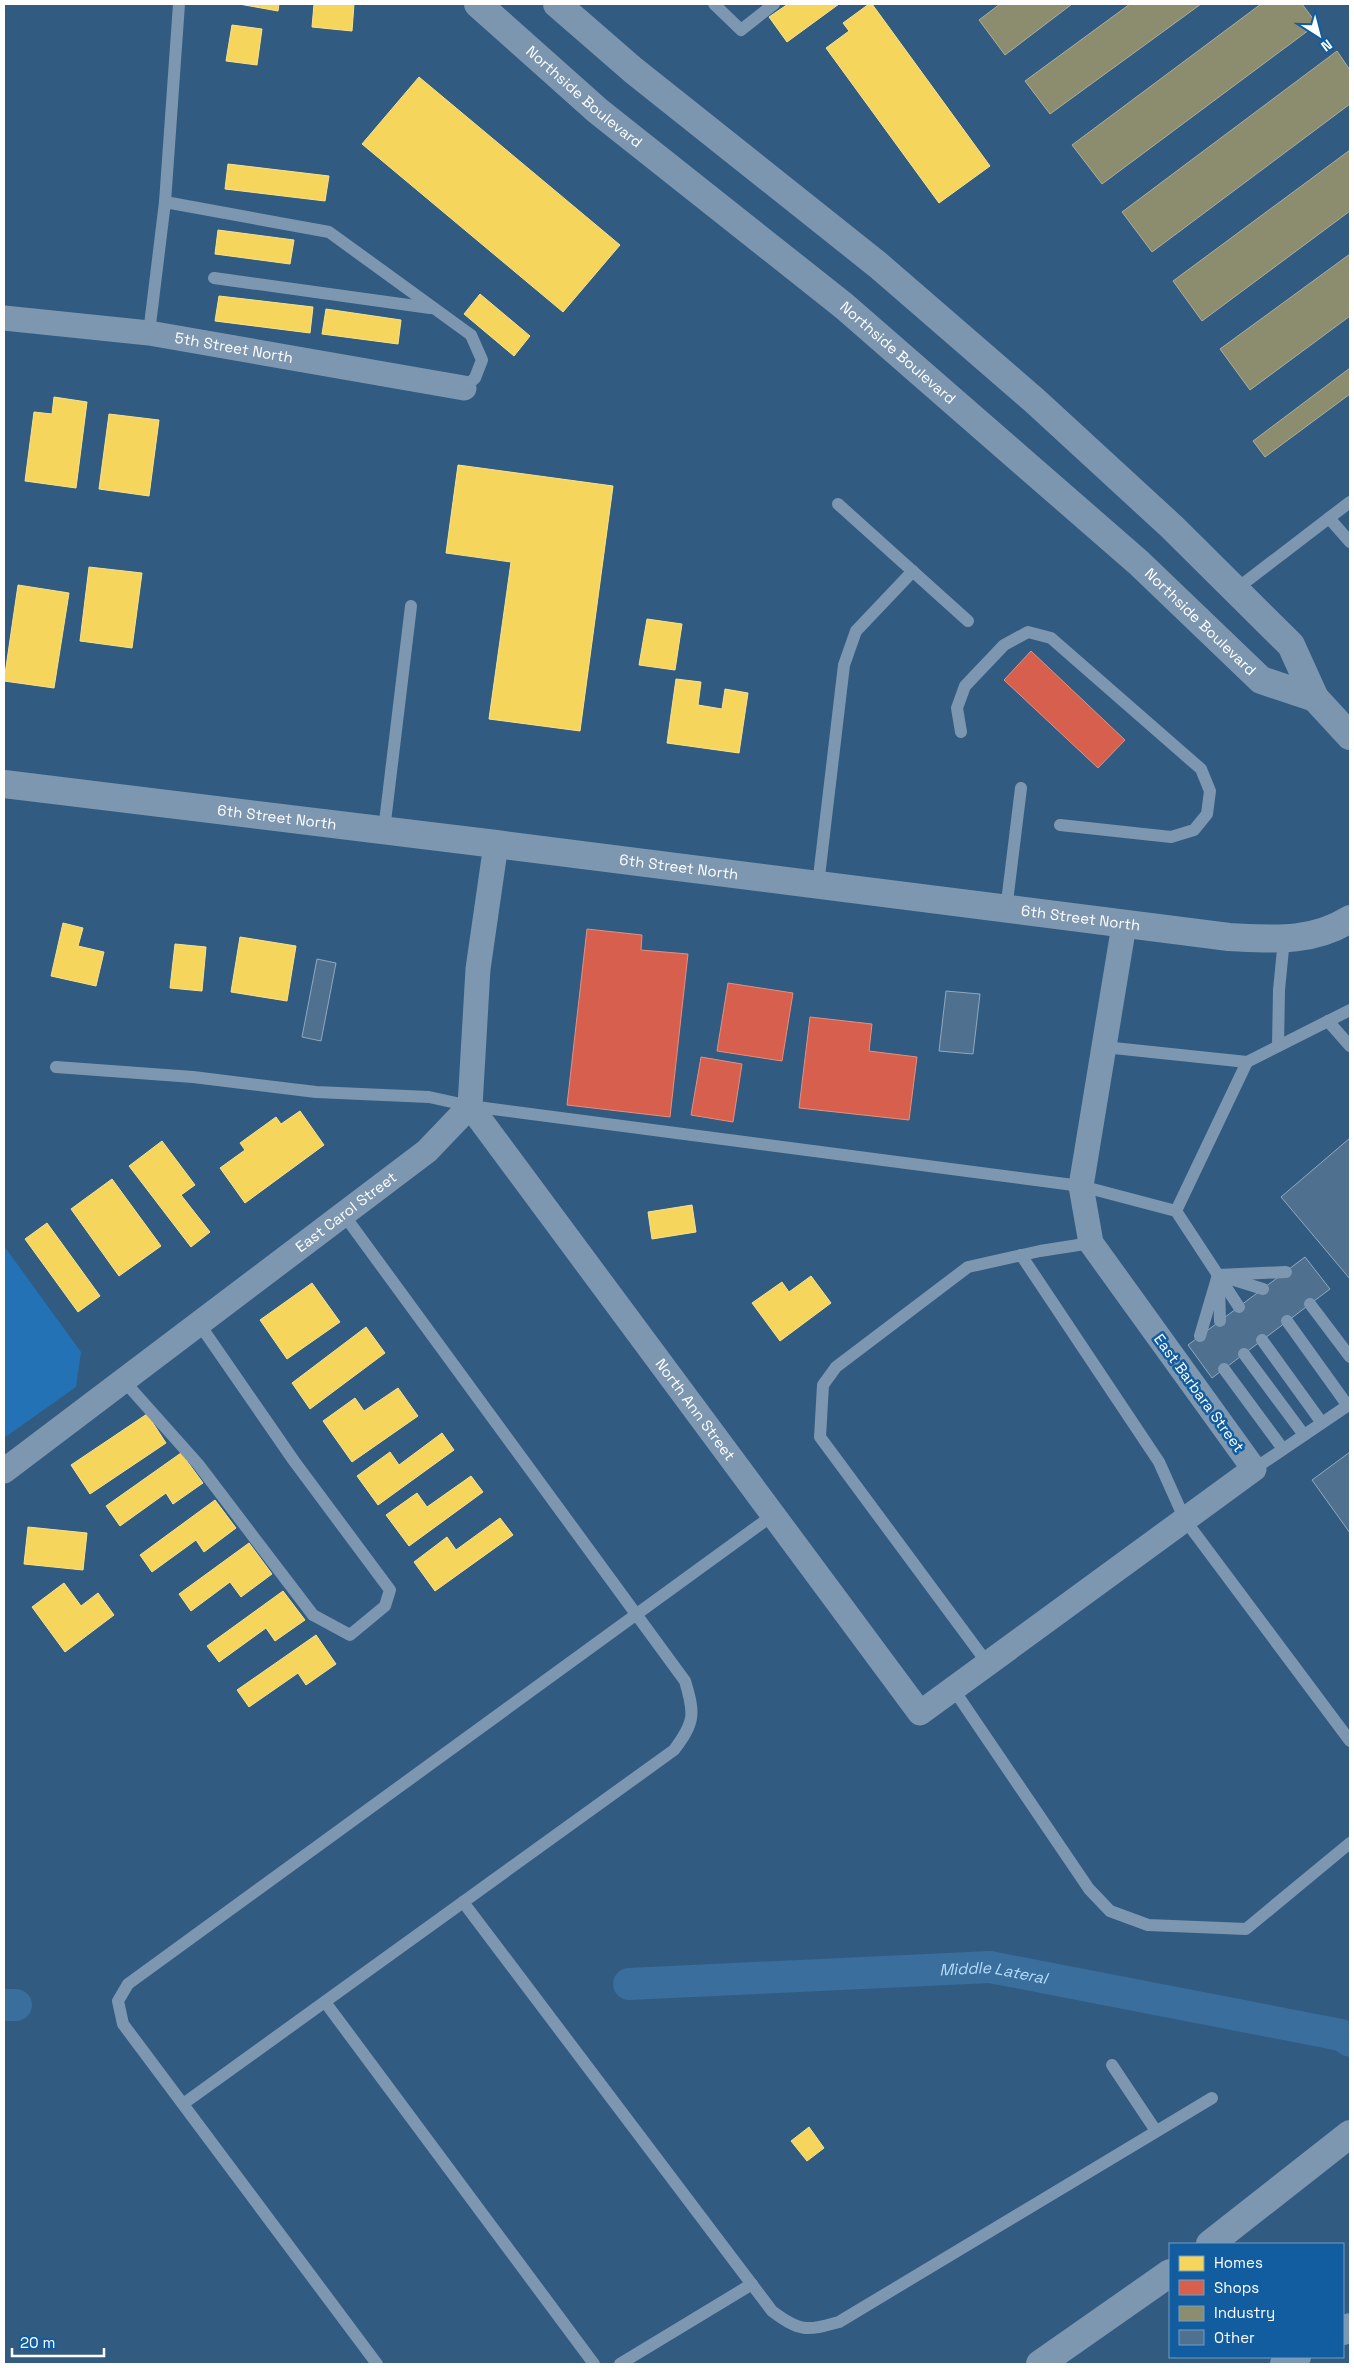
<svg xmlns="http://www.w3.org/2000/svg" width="1354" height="2368" font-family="'Space Grotesk',sans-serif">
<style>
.green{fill:#2272b5}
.homes{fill:#f6d55c;stroke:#f9e28d}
.shops{fill:#d6604d;stroke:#e29082}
.industry{fill:#8c8c6e;stroke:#aeae9a}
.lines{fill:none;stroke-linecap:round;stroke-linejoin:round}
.canal{stroke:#396e9d;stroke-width:32}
.building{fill:#4f708e;stroke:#91a9be}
.service{stroke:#7d97b0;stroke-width:12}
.minor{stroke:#7d97b0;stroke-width:25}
.tertiary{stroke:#7d97b0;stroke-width:28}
.primary{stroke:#7c96af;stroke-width:28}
.motorway{stroke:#7c97af;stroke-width:28}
.labels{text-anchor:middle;stroke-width:5;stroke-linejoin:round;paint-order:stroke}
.street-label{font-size:15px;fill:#fff;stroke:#115da0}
.water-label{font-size:16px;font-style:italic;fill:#b6dcfb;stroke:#115da0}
</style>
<rect width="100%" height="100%" fill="#315b80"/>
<path class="green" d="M4,1246L81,1352L76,1387L4,1438Z"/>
<g class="homes">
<path d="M239,4H279L278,11Z"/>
<path d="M314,4H354L352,31L312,27Z"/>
<path d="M788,4H839L787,42L769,17Z"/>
<path d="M869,4H872L990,166L939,203L826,48L849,31L843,23Z"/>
<path d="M232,25L262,29L257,65L226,61Z"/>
<path d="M419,77L620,245L563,312L362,144Z"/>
<path d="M228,164L329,176L325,201L225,189Z"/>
<path d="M218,230L294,240L290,264L215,254Z"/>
<path d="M480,294L530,336L514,356L464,314Z"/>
<path d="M219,296L313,307L310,333L215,321Z"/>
<path d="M326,309L401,320L398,344L322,334Z"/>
<path d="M54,397L87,402L76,488L25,481L34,412L52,414Z"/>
<path d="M109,414L159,420L149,496L99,489Z"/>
<path d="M458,465L613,486L580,731L489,719L511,562L446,553Z"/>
<path d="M89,567L142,573L132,648L80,641Z"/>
<path d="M18,585L69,593L54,688L4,681Z"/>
<path d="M647,619L682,624L675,670L639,665Z"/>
<path d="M676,679L701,682L698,705L722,709L725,689L748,693L739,753L667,743Z"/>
<path d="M63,923L83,928L78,946L104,952L96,986L51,976Z"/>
<path d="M240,937L296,946L287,1001L231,992Z"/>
<path d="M175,944L206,947L202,991L170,988Z"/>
<path d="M300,1111L324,1145L245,1203L220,1168L245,1150L240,1143L276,1117L281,1124Z"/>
<path d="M162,1141L195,1185L181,1195L210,1232L191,1247L129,1166Z"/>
<path d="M112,1179L161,1246L119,1276L71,1209Z"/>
<path d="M692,1205L696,1232L652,1239L648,1212Z"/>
<path d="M47,1223L100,1296L78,1312L25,1239Z"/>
<path d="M811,1276L831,1303L780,1341L752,1303L782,1282L789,1292Z"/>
<path d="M312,1283L340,1322L287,1359L260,1320Z"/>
<path d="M366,1327L385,1353L310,1409L292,1383Z"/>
<path d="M398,1388L418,1416L352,1462L323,1421L355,1398L364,1411Z"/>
<path d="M147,1414L166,1443L90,1494L71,1465Z"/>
<path d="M442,1433L454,1450L378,1505L357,1476L390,1452L399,1465Z"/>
<path d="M181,1453L203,1483L173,1504L166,1493L120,1526L106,1506Z"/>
<path d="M471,1476L483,1492L409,1546L386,1515L417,1493L427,1507Z"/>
<path d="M215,1500L236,1528L204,1552L196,1540L152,1572L140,1555Z"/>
<path d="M500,1518L513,1535L435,1591L414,1562L447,1537L456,1550Z"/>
<path d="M28,1527L87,1533L83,1570L24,1564Z"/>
<path d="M249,1543L272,1574L241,1597L230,1582L191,1611L179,1594Z"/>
<path d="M64,1583L81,1606L98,1593L114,1615L65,1652L32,1607Z"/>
<path d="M283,1591L305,1620L275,1641L266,1628L219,1662L207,1646Z"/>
<path d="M316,1635L336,1664L306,1685L298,1673L249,1707L237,1690Z"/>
<path d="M809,2127L824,2148L807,2161L791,2141Z"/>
</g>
<g class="shops">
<path d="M1031,651L1125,740L1098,768L1004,680Z"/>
<path d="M587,929L642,935L641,950L688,954L670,1117L567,1105Z"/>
<path d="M728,983L793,993L782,1061L717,1051Z"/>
<path d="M810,1017L872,1024L869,1051L917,1057L909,1120L799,1108Z"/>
<path d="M701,1057L742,1064L733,1122L691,1115Z"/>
</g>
<g class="industry">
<path d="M1000,4H1072L1005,55L979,20Z"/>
<path d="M1130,4H1201L1050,114L1025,81Z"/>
<path d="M1261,4H1302L1317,24L1102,184L1072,145Z"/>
<path d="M1337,51L1350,70V104L1152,252L1122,212Z"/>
<path d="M1350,150V211L1202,321L1173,281Z"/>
<path d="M1350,254V316L1250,390L1220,349Z"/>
<path d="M1350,368V394L1265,457L1253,441Z"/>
</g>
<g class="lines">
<g class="canal">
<path id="s1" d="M629,1984L990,1967L1341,2035L1350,2041"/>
<path d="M4,2005H16"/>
</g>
</g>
<g class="building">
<path d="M317,959L336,963L321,1041L302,1037Z"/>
<path d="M946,991L980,994L973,1054L939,1051Z"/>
<path d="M1350,1138V1279L1281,1197Z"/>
<path d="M1305,1257L1330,1289L1212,1378L1188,1345Z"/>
<path d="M1350,1452V1533L1312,1480Z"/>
</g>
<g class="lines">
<g class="service">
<path d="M714,4L741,30L774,4"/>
<path d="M165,202L329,232L471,335L482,360L475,378L464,388"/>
<path d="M214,278L430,308"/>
<path d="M149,333L165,202L179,4"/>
<path d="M838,504L968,621"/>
<path d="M1329,518L1350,502"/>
<path d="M1235,590L1329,518L1350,542"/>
<path d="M961,732L957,708L965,686L1004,645L1028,632L1051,638L1201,769L1210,791L1207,814L1194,830L1171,837L1060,825"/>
<path d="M384,830L411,606"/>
<path d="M818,885L844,665L856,631L913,571"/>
<path d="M1006,910L1021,788"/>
<path d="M1328,1021L1350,1046"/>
<path d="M1278,1046L1279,990L1284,939"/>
<path d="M1104,1047L1247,1062L1350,1010"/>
<path d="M56,1067L193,1077L316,1092L429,1097L470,1106L1081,1186L1176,1211L1239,1307"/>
<path d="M1176,1211L1247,1062"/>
<path d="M1021,1255L1159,1462L1185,1520L1350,1741"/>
<path d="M1219,1285L1220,1321"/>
<path d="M1263,1289L1218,1275L1286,1272"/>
<path d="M1310,1304L1350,1357"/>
<path d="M1287,1321L1348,1406"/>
<path d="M1200,1336L1218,1275"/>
<path d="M1262,1340L1322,1423"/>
<path d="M1244,1354L1304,1435"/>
<path d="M1224,1369L1283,1449"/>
<path d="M124,1381L198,1464L313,1615L350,1635L385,1606L390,1590L294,1461L200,1325"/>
<path d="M1254,1469L1350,1404"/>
<path d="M988,1664L820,1437L823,1385L836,1367L968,1267L1040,1251L1091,1243"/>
<path d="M954,1690L1089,1889L1110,1911L1148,1925L1246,1929L1350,1843"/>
<path d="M463,1902L772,2311C800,2332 806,2331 839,2322L1212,2098"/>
<path d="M325,2002L594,2364"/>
<path d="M1112,2065L1156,2131"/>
<path d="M183,2104L674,1750C695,1722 695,1714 685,1681L344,1215"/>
<path d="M377,2364L123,2024L118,2001L128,1984L773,1515"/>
<path d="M620,2364L752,2284"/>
</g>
<g class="minor">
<path id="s2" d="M4,318L149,333L464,388"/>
<path id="s3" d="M470,1106L920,1713L1254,1469L1091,1243L1081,1186L1124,925"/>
<path id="s4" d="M4,1471L427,1151L470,1106L478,969L496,844"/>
</g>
<path class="tertiary" id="s5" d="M4,784L496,844L1229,937C1273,939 1312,943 1350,919"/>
<g class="primary">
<path id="s6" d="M478,4L598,111L844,306L1139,563L1261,680L1315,698"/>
<path d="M557,4L633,70L878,265L1035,401L1172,527L1291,645L1315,698L1350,736"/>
</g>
<g class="motorway">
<path d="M1210,2244L1350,2134"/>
<path d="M1343,2331L1350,2327"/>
<path d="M1040,2364L1170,2273"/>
<path d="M1284,2364L1297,2357"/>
</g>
</g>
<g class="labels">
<g class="street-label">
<text dy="5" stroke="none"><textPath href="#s6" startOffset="141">Northside Boulevard</textPath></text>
<text dy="5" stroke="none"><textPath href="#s2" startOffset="232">5th Street North</textPath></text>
<text dy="5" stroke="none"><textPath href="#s6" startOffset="546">Northside Boulevard</textPath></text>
<text dy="5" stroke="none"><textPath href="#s6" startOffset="951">Northside Boulevard</textPath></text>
<text dy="5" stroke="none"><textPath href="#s5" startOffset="275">6th Street North</textPath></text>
<text dy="5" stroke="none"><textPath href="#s5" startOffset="680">6th Street North</textPath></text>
<text dy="5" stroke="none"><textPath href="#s5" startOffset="1085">6th Street North</textPath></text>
<text dy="5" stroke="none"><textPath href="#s4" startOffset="429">East Carol Street</textPath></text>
<text transform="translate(1199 1393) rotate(54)" y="5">East Barbara Street</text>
<text dy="5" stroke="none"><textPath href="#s3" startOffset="378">North Ann Street</textPath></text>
</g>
<g class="water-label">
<text dy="6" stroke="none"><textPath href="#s1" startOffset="365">Middle Lateral</textPath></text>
</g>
</g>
<rect width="1354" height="2368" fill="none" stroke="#ffffff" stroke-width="10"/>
<rect x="1169" y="2243" width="175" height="115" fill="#115da0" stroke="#709ec6"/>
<rect x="1179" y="2256" width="25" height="15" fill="#f6d55c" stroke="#709ec6"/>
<text x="1214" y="2268" font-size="15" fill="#ffffff">Homes</text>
<rect x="1179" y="2280" width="25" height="15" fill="#d6604d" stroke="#709ec6"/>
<text x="1214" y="2293" font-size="15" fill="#ffffff">Shops</text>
<rect x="1179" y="2306" width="25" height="15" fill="#8c8c6e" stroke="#709ec6"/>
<text x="1214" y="2318" font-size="15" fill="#ffffff">Industry</text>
<rect x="1179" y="2330" width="25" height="15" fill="#4f708e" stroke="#709ec6"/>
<text x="1214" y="2343" font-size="15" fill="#ffffff">Other</text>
<g transform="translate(1319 35) rotate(144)" stroke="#115da0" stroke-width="4" paint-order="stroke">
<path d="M0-4L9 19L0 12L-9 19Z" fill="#ffffff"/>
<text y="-8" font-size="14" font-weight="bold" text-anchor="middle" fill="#ffffff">N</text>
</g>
<path d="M12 2348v8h92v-8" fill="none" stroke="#ffffff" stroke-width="2.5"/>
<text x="20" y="2348" font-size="15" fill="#ffffff" stroke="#115da0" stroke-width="4" paint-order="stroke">20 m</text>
</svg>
